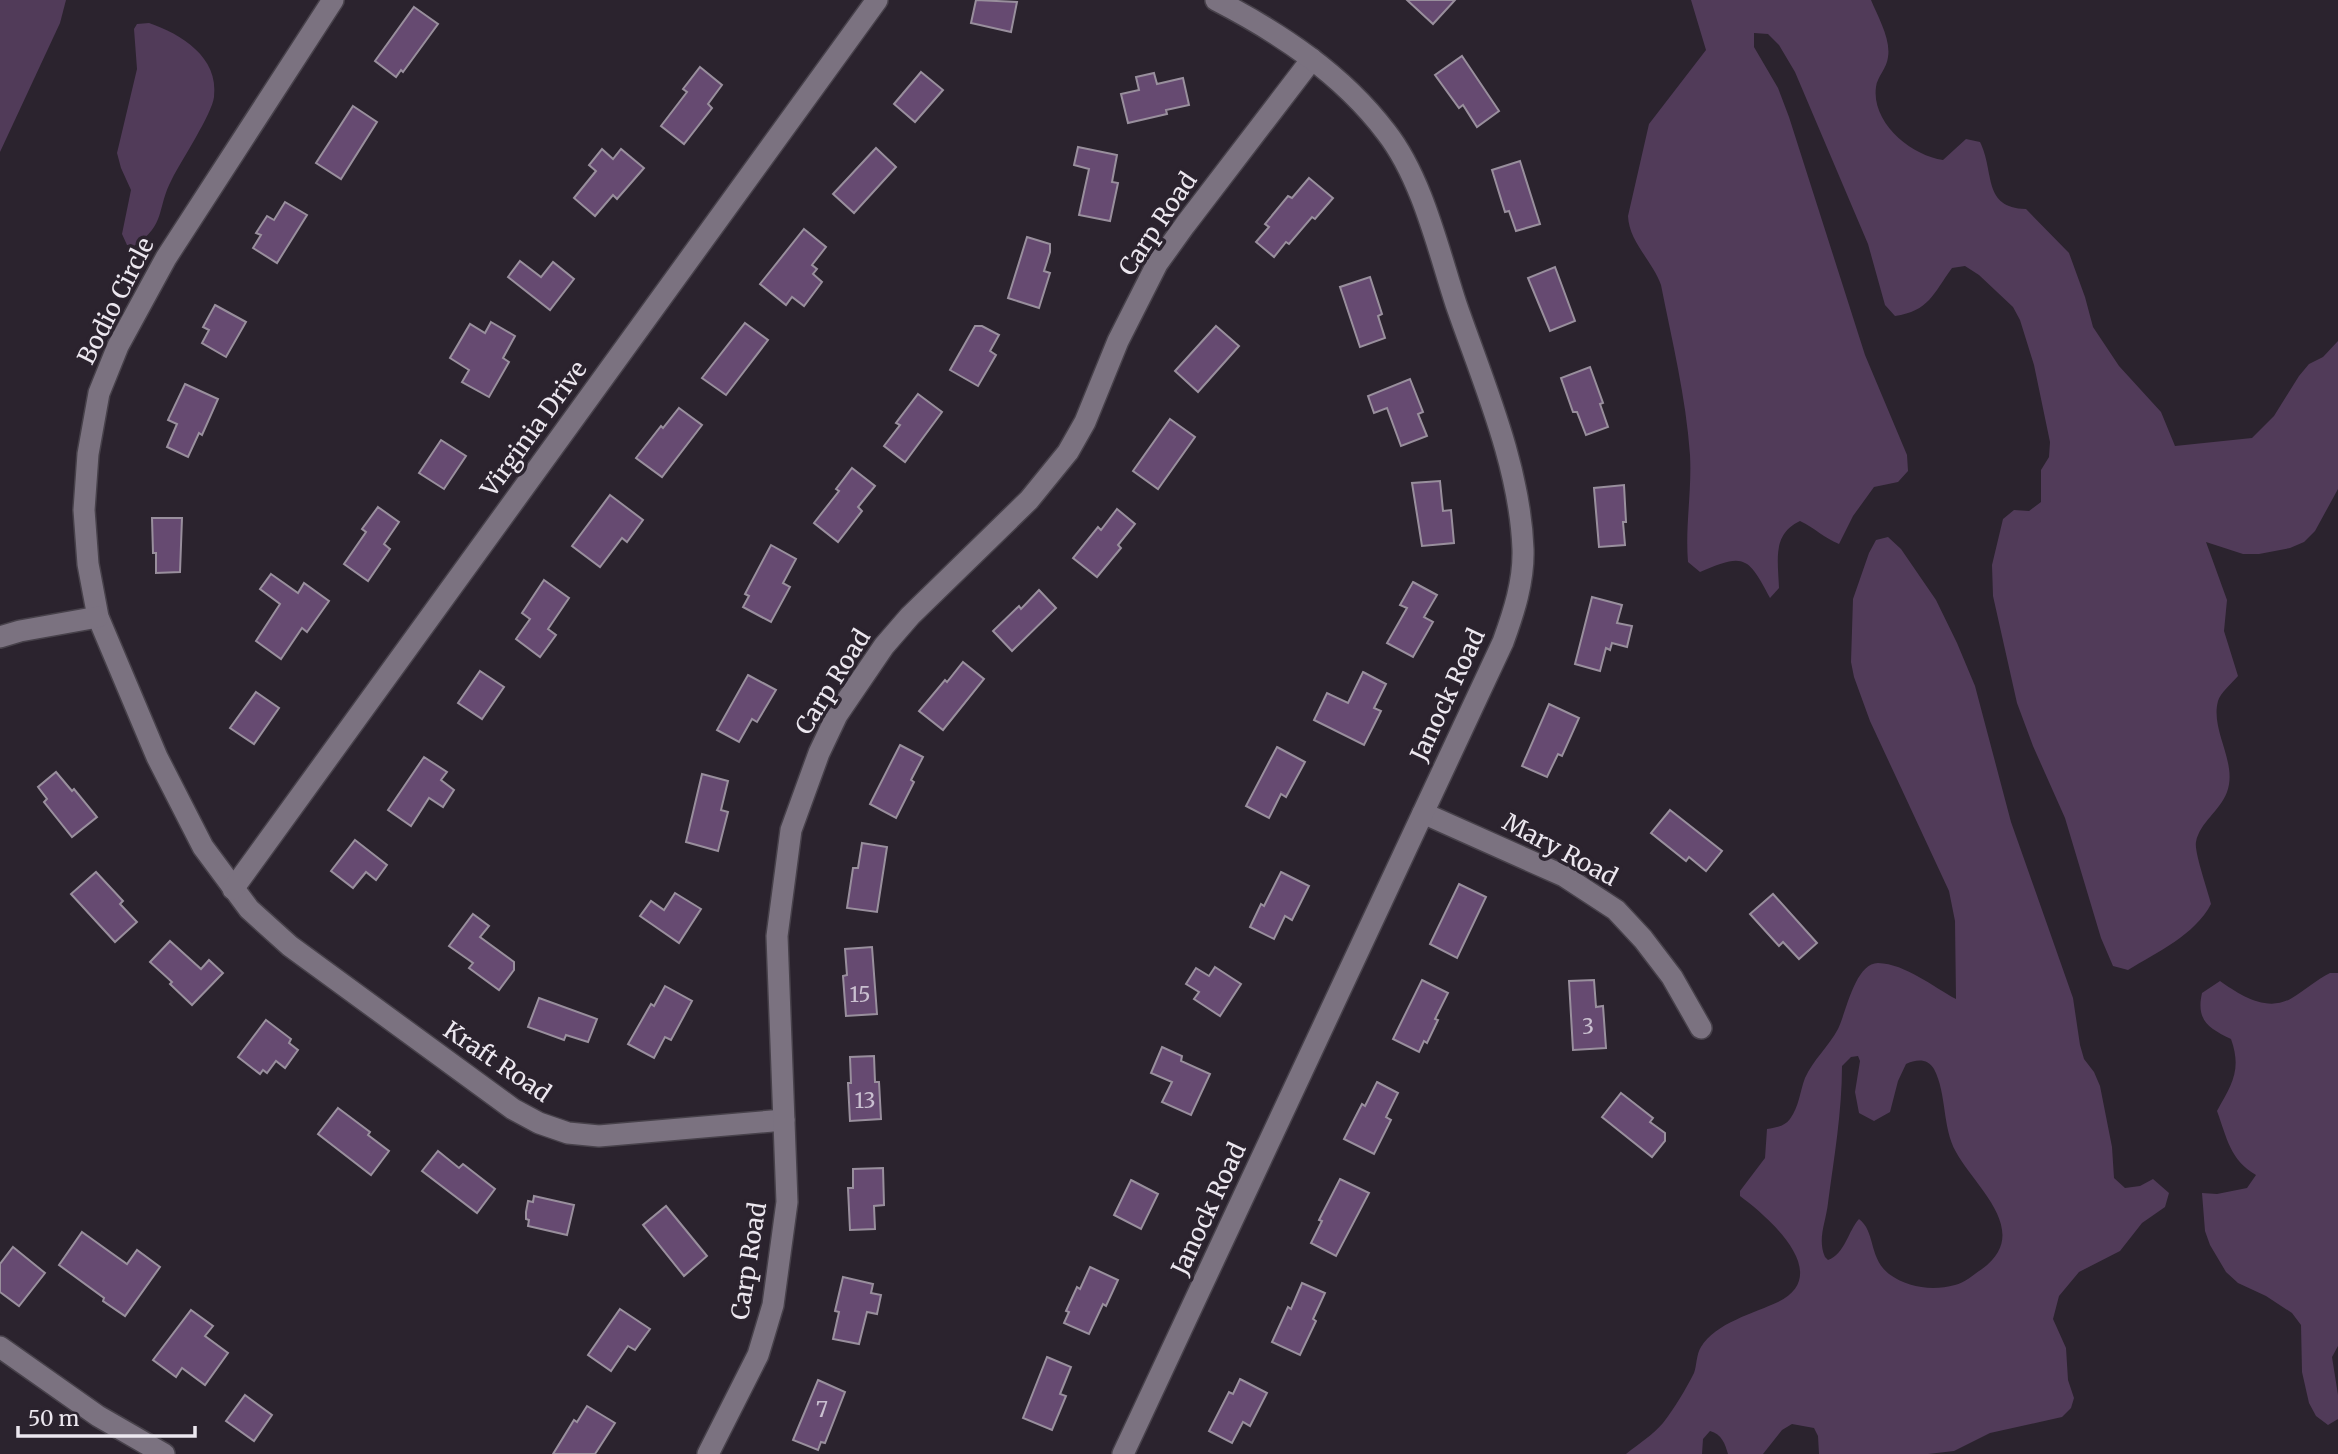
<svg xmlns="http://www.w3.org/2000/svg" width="2338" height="1454" font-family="Merriweather,serif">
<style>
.green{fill:#513b59;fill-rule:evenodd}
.building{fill:#664a71;stroke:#998f9d;stroke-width:2}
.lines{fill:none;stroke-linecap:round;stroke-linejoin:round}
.minor-casing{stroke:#47414a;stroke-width:24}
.minor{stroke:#7b7280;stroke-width:21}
.labels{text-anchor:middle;stroke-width:7;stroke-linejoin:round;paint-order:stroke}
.number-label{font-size:21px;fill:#cac0d0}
.street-label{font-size:24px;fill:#ece7ef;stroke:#2b232e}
</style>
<rect width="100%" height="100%" fill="#2b232e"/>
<g class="green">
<path d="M0,0H66L60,23L0,152Z"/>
<path d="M1691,0H1871C1878,17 1891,39 1888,57C1887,68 1877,77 1876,87C1871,123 1912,156 1943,160L1966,139L1980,142C1995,172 1982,208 2026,209L2069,253L2085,297L2093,327L2119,366L2161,412L2175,446L2252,438L2274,416L2299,376L2309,364L2323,357L2338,341V489L2315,531L2304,542L2290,548L2259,554H2243L2206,542L2227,600L2224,631L2238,676C2232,683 2220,693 2218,701C2210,731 2238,762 2227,792C2220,811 2200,822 2196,842C2194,852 2208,891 2211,904C2195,935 2157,952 2128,970L2113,966L2101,938L2065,818L2033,746L2017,703L1993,596L1992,565L2003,519L2014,510L2029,511L2041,502V470L2049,457L2050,442L2034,365L2020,320L2013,307L1979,275L1965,266L1952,268C1933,294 1929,311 1895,316L1885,305L1868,244L1795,72L1779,45L1768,34L1754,33V47L1778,88L1789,117L1865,355L1907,455L1908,471L1898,482L1874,487L1853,516L1839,544C1824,538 1815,528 1800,521C1772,534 1778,560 1779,588L1770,598C1748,556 1744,553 1700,572L1688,562C1685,526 1692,491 1690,455C1686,397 1672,341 1661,285C1652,260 1629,242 1628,216L1649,124L1706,50Z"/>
<path d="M149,23C181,34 219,57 214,97C212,114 181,161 172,179C156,209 167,224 134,246L127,245L122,234L131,190L121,168L117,153L137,69L134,29L137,24Z"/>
<path d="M1888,537L1901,549L1936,600L1957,643L1975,686L2011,822L2073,998L2080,1045L2084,1059L2094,1072L2100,1086L2112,1147L2114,1178L2125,1188L2140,1186L2153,1179L2169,1193L2165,1207L2142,1223L2120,1251L2079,1272L2059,1296L2053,1319L2066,1348L2068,1380L2074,1398L2071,1408L2062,1417L1990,1433L1954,1451L1928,1454H1819L1818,1436L1814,1428L1792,1424L1782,1430L1763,1454H1728C1725,1444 1722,1434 1710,1431L1703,1439L1702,1454H1626C1638,1444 1653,1435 1663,1423C1674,1409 1686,1389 1694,1373C1697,1365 1696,1355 1701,1347C1715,1323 1755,1313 1778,1302C1835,1274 1767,1216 1740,1196V1191L1765,1158L1767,1129C1776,1127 1784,1127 1790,1119C1799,1107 1800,1091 1805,1078C1813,1060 1829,1046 1838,1029C1846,1013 1855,963 1878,963C1906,964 1933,987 1956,999L1955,921L1949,891L1870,721L1854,677L1851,662L1853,599L1869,553L1876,540ZM1858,1056L1860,1061L1855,1092L1859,1113L1874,1121L1890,1112L1898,1081L1906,1064C1916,1059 1928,1058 1934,1069C1947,1094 1942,1127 1956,1152C1975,1187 2033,1232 1982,1269C1974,1274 1965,1283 1955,1285C1933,1291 1908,1288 1889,1274C1868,1257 1876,1232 1859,1219C1848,1231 1845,1254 1828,1260L1825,1257C1817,1239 1826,1222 1828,1203C1834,1158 1842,1112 1842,1066L1851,1057Z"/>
<path d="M2330,973H2338V1346L2332,1357L2338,1395V1419L2328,1425L2316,1416L2309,1403L2302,1372L2301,1325L2292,1313L2266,1296L2238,1283L2226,1272L2210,1245L2205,1231L2202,1193L2217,1194L2247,1188L2256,1175C2230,1160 2227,1138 2217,1111C2232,1084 2242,1070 2231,1039C2208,1028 2196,1020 2202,993L2220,981C2240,995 2267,1013 2292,998C2305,990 2316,980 2330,973Z"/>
</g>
<g class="building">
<path d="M976,0L1017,2L1011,32L971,23Z"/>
<path d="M1407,0H1455L1433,24Z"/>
<path d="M414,7L438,24L403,72L401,70L396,77L375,61Z"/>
<path d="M1462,56L1499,111L1477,127L1463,105L1459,108L1435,75Z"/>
<path d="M700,67L722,85L708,104L712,108L684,144L661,126L687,92L683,89Z"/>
<path d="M921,72L943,90L915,122L894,104Z"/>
<path d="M1154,73L1157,84L1183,78L1189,105L1166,110L1167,114L1128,123L1121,94L1139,90L1136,77Z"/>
<path d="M353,106L377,122L341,179L316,163Z"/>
<path d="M1078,147L1117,155L1112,182L1118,183L1110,221L1079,215L1089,169L1074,165Z"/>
<path d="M876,148L896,167L854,213L833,194Z"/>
<path d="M602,149L613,159L621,149L644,168L617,199L613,195L595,216L574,198L596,171L589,165Z"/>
<path d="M1520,161L1540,224L1516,231L1509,211L1505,212L1492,170Z"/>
<path d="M1309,178L1333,198L1315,219L1312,217L1289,244L1286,242L1274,257L1256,242L1269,227L1265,224L1288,196L1292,198Z"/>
<path d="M285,202L307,215L277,263L253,248L261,235L256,233L267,216L274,220Z"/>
<path d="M804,229L826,247L812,265L817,269L813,274L822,282L804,306L792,297L786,305L760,284Z"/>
<path d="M1027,237L1050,244V252L1044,271L1050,273L1039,308L1008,298Z"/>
<path d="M520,261L541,277L553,262L574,279L550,310L508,277Z"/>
<path d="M1555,267L1575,321L1550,331L1528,278Z"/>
<path d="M1370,277L1382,314L1378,316L1385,338L1360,347L1340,287Z"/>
<path d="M215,305L246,322L226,357L202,343L209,330L203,327Z"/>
<path d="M491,322L515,336L503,358L509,362L489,397L462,382L469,370L450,358L470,324L485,333Z"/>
<path d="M745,323L768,340L726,395L702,378Z"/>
<path d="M975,326H982L999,335L990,351L996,355L978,386L950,370Z"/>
<path d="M1216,326L1239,346L1198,392L1175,371Z"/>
<path d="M1590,367L1603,403L1600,404L1608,427L1586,435L1577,412H1573L1561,378Z"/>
<path d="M1410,379L1423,412L1418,414L1427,436L1401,446L1387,408L1374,413L1368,396Z"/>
<path d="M185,384L218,399L202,435L199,433L188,457L167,447L177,424L168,420Z"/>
<path d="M918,394L942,412L905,462L884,446L900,425L896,423Z"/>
<path d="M679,408L702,425L662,477L636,458L661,426L663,428Z"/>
<path d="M1170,419L1195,437L1158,489L1133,471Z"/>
<path d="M441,440L466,456L444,489L419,473Z"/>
<path d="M852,468L875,486L858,507L862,511L838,542L814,523L839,491L836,489Z"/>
<path d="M1440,481L1443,511L1451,510L1454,543L1422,546L1412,483Z"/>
<path d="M1624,485L1626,522H1623L1625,545L1599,547L1594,488Z"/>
<path d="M610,495L643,520L627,542L622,538L600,567L572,546Z"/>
<path d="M378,507L399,522L384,544L390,549L368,581L344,564L366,532L362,529Z"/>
<path d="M1117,509L1135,524L1118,545L1121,548L1097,577L1073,558L1098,527L1101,530Z"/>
<path d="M152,518H182L180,572L156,573V553H153Z"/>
<path d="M771,545L796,559L783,583L790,587L771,622L743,607L749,596L745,594Z"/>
<path d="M271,574L298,593L304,583L329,601L307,632L302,628L281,659L256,641L280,604L260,589Z"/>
<path d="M544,580L569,598L548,629L556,635L540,657L516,639L530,619L522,613Z"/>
<path d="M1413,582L1437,595L1424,617L1433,622L1413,657L1387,643L1407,608L1400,605Z"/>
<path d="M1039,590L1056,608L1012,651L993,631L1019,606L1021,609Z"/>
<path d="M1592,597L1622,605L1617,623L1632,626L1627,647L1612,643L1610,650L1606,648L1600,671L1575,664Z"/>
<path d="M963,662L984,679L943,730L919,711L945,680L947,682Z"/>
<path d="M480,671L504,687L482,719L458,703Z"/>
<path d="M1363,672L1386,684L1374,708L1381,711L1364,745L1314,720L1327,693L1348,703Z"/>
<path d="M748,675L776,690L757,722L752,719L739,742L717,730Z"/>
<path d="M256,692L279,708L254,744L230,728Z"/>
<path d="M1549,704L1579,718L1562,756L1558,754L1547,777L1522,766Z"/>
<path d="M900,745L923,757L911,780L914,782L896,818L870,804Z"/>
<path d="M1277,747L1305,762L1286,797L1281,794L1269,818L1246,806Z"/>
<path d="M424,757L447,772L441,780L454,790L443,807L429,798L411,826L388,810Z"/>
<path d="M56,772L72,791L74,789L97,817L72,837L44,802L47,799L38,787Z"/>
<path d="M702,774L728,781L721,810L728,812L718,851L686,842Z"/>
<path d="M1670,810L1722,851L1706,871L1689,857L1686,861L1651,833Z"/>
<path d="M355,840L387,865L376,880L366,872L353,888L331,871Z"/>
<path d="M862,843L887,847L877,912L847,908L853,868H858Z"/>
<path d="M96,872L123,901L120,904L137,922L115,942L71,894Z"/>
<path d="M1281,872L1309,886L1292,920L1285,916L1274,939L1250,927L1261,904L1264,906Z"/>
<path d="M1459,884L1486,897L1457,958L1430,944Z"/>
<path d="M675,893L701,909L679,943L640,916L651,901L664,910Z"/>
<path d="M1773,894L1817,943L1799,959L1783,942L1779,946L1750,914Z"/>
<path d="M473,914L489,926L480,937L514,962V970L499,990L469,968L473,963L449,946Z"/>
<path d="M170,941L201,969L209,960L223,973L192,1005L170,984L172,982L150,962Z"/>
<path d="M872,947L877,1014L846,1016L843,976L847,975L845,949Z"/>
<path d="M1215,967L1241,984L1220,1016L1194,999L1199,992L1186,984L1196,968L1209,976Z"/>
<path d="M1422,980L1448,993L1435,1019L1438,1020L1427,1043L1424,1041L1419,1052L1393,1039Z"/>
<path d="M1594,980L1596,1007L1603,1006L1606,1048L1573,1050L1569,981Z"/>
<path d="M665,986L692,1001L671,1040L665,1037L654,1058L628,1044L651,1004L654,1006Z"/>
<path d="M539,998L597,1019L588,1042L566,1035L564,1040L528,1027Z"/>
<path d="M266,1020L291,1039L289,1043L298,1050L285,1068L276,1061L267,1073L263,1070L260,1074L238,1057Z"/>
<path d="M1162,1047L1182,1056L1181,1061L1210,1074L1191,1115L1162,1102L1172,1082L1151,1073Z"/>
<path d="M874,1056L875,1082H879L881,1119L850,1121L848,1083H851L850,1057Z"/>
<path d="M1377,1082L1398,1093L1386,1117L1391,1120L1374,1154L1344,1139L1362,1104L1365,1106Z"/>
<path d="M1621,1093L1653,1118L1650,1122L1665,1133V1141L1652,1157L1602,1117Z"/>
<path d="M338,1108L370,1132L368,1135L389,1151L371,1175L318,1134Z"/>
<path d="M438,1151L459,1168L463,1164L495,1189L477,1213L422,1171Z"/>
<path d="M883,1168L884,1205L874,1206L875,1229L850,1230L848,1188H853V1169Z"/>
<path d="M1340,1179L1369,1193L1336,1256L1311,1243L1322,1221L1319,1220Z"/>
<path d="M1131,1180L1158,1194L1141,1229L1114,1215Z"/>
<path d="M534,1196L574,1205L567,1235L528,1226L529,1220L526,1219V1212L528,1201L533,1202Z"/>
<path d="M666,1206L707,1256L684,1276L643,1225Z"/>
<path d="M82,1232L127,1264L137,1250L160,1267L125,1316L103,1301L104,1298L59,1265Z"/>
<path d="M13,1247L45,1273L19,1306L0,1292V1264Z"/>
<path d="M1090,1267L1118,1280L1106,1306L1103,1304L1089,1334L1064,1323L1069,1312L1066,1311L1077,1287L1080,1289Z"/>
<path d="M843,1277L873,1284L871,1293L881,1295L877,1314L867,1312L859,1344L833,1339L839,1312L835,1311Z"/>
<path d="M1302,1283L1325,1293L1313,1319L1316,1321L1300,1355L1272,1342L1288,1307L1291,1309Z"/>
<path d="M620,1309L650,1329L635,1350L628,1346L611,1371L588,1355Z"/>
<path d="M191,1310L213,1326L205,1336L228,1353L205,1385L182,1368L176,1377L153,1360Z"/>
<path d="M1047,1357L1071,1367L1060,1394L1066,1396L1052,1430L1023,1418Z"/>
<path d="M1240,1379L1267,1393L1250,1426L1243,1422L1232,1443L1209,1431L1229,1392L1233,1394Z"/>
<path d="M818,1380L845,1392L825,1443L821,1442L818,1450L793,1440Z"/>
<path d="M245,1395L272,1415L254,1441L226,1421Z"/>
<path d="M587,1406L615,1423L595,1454H553L574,1420L577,1422Z"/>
</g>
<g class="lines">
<defs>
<g id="minor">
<path d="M333,0L166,258L118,346L99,393L88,454L84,510L88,564L98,617L157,757L203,847L249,909L290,946L513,1109L539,1123L568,1133L599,1136L784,1120"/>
<path d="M0,637L20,631L98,617"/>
<path d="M1423,813L1564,876L1616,910L1643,939L1672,977L1701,1028"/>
<path d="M233,889L877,0"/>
<path d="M0,1347L98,1416L164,1454"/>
<path d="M708,1454L758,1355L773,1305L787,1202L777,936L791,830L819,753L837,715L884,646L910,616L1029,500L1068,452L1085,422L1118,341L1157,264L1185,225L1312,59"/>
<path d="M1123,1454L1503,642C1514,612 1524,581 1523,549C1520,466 1483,382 1456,304C1438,249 1422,178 1386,132C1342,74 1280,33 1216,0"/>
</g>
</defs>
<use href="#minor" class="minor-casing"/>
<use href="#minor" class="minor"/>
</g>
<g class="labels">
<g class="number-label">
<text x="860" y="1002">15</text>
<text x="1588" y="1034">3</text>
<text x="865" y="1108">13</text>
<text x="822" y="1417">7</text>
</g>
<g class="street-label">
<text transform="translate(1158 224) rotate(-56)" y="8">Carp Road</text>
<text transform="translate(116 301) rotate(-63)" y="8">Bodio Circle</text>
<text transform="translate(534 429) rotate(-54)" y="8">Virginia Drive</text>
<text transform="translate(833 682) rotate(-58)" y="8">Carp Road</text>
<text transform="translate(1448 695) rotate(-65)" y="8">Janock Road</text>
<text transform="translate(1560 850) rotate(28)" y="8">Mary Road</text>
<text transform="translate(497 1062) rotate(34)" y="8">Kraft Road</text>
<text transform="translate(1209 1209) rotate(-65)" y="8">Janock Road</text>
<text transform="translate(749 1261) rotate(-81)" y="8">Carp Road</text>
</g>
</g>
<path d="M18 1426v10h177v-10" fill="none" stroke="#ece7ef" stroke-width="3.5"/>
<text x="28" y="1426" font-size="21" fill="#ece7ef" stroke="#2b232e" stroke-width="5" paint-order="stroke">50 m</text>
</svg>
